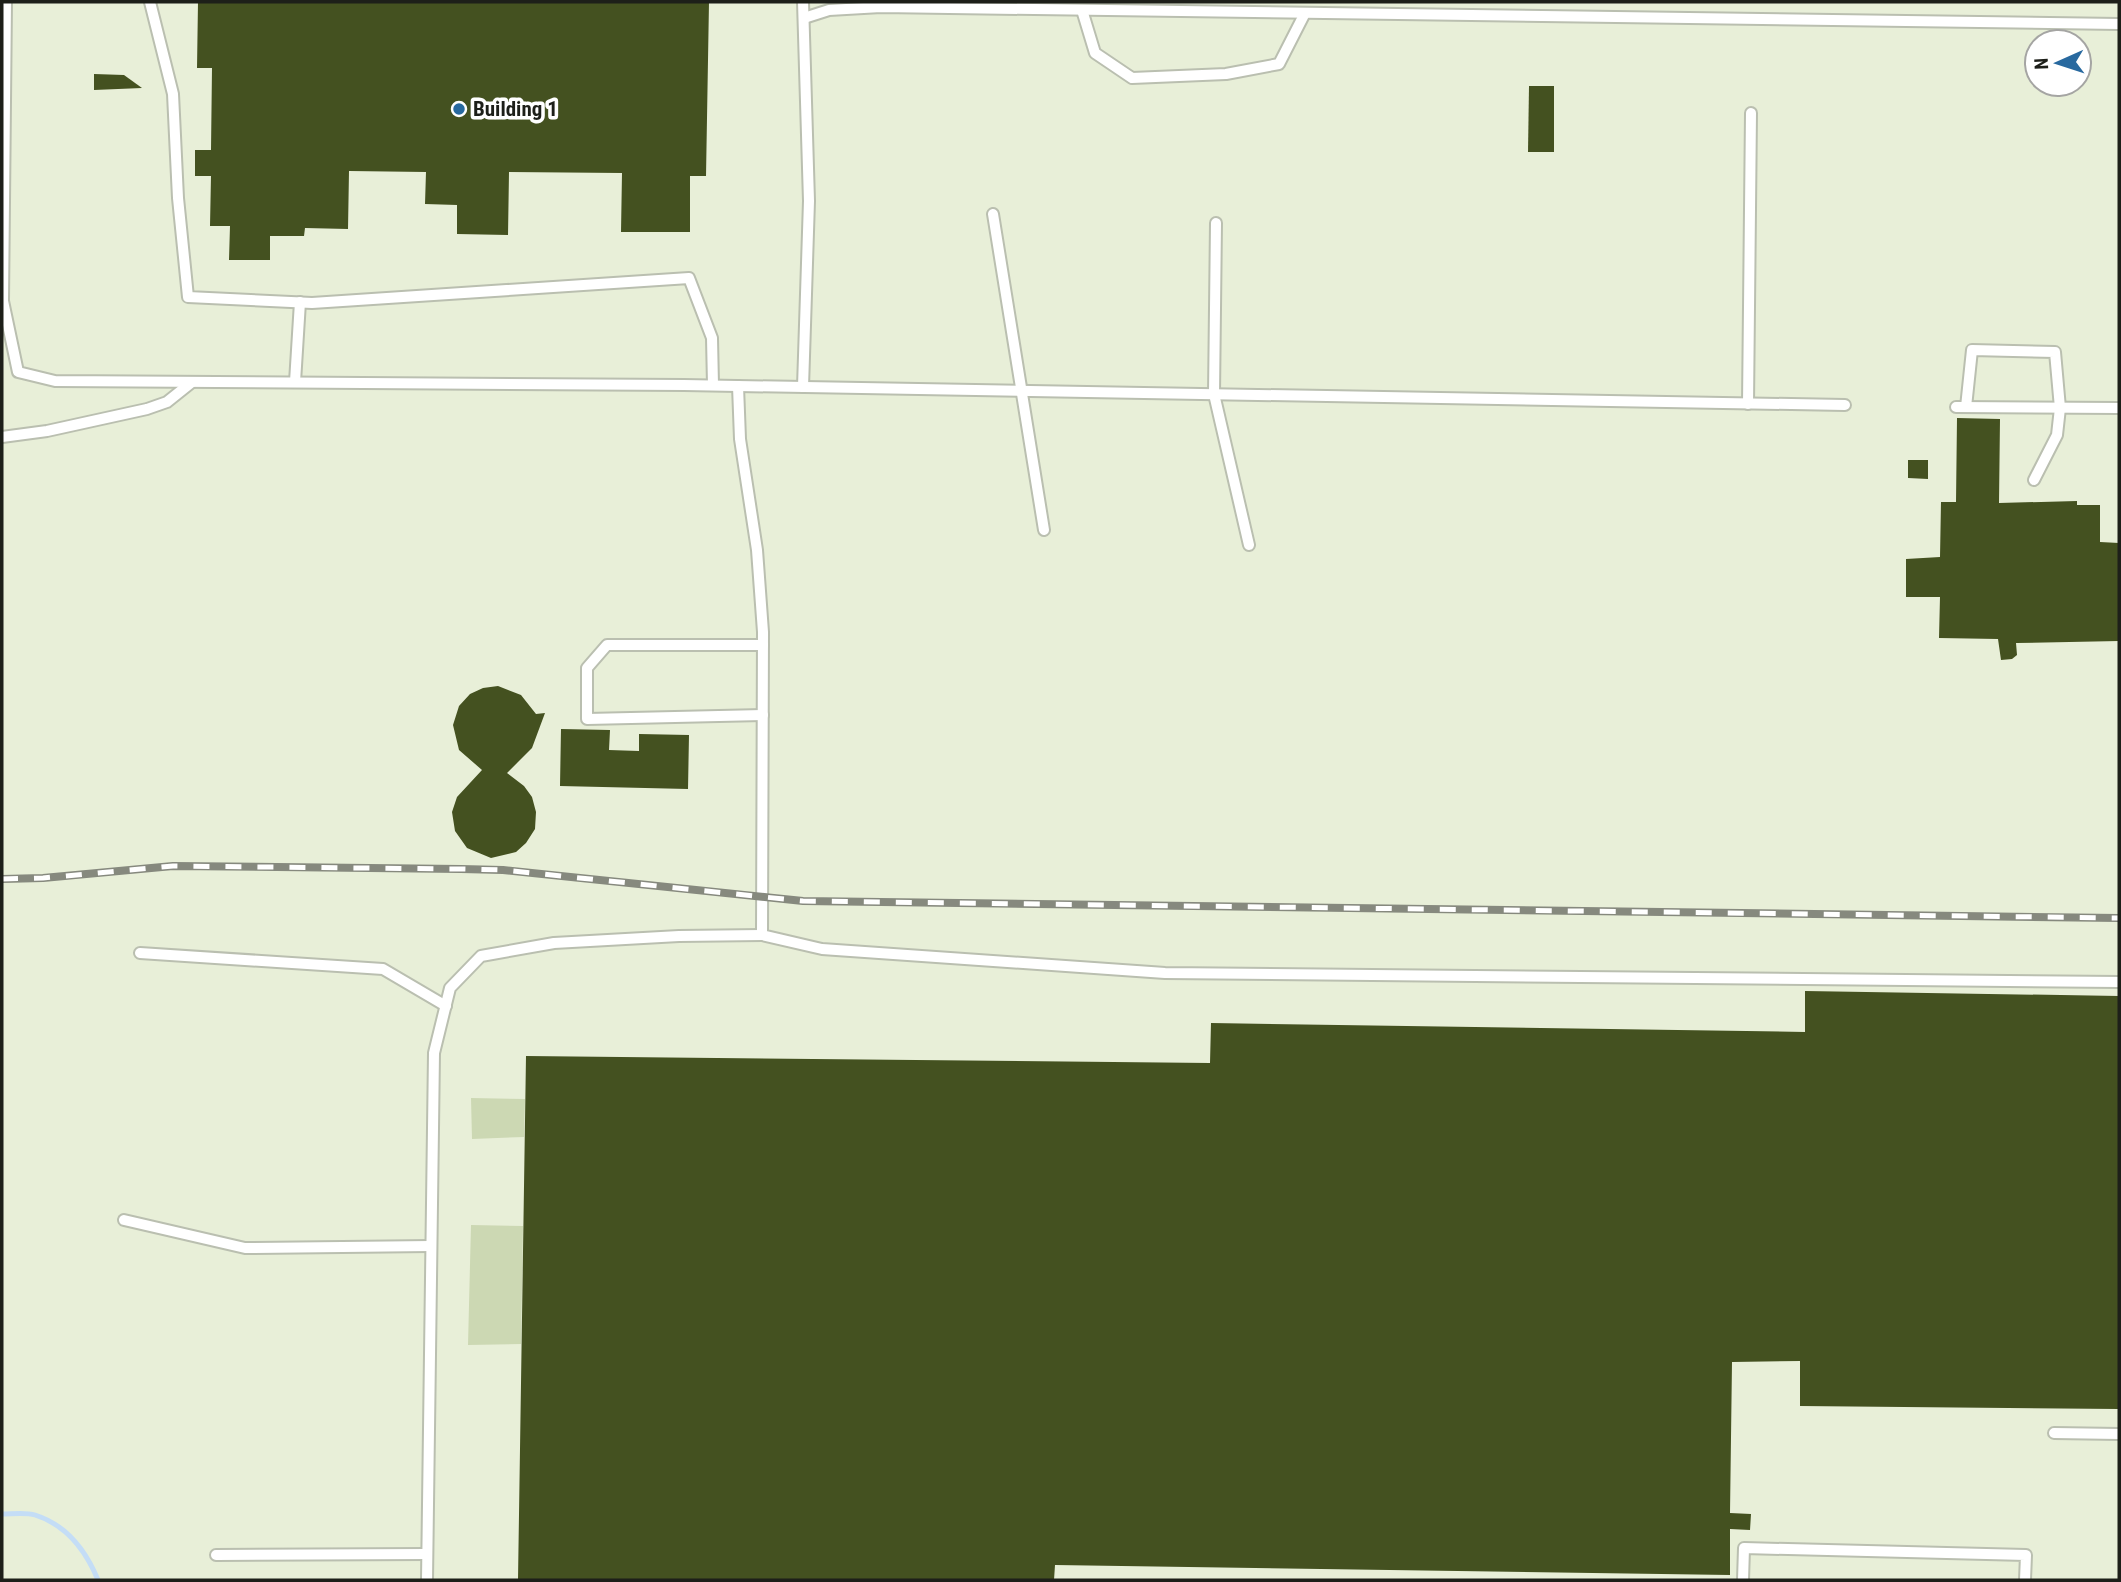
<svg xmlns="http://www.w3.org/2000/svg" width="2121" height="1582" font-family="'Roboto Condensed',sans-serif">
<style>
.built{fill:#e8efd8;fill-rule:evenodd}
.green{fill:#ccd8b3}
.lines{fill:none;stroke-linecap:round;stroke-linejoin:round}
.stream{stroke:#c4ddf6;stroke-width:5}
.building{fill:#445120}
.lane-casing{stroke:#babfb0;stroke-width:14}
.lane{stroke:#fff;stroke-width:10}
.rail-casing{stroke:#86897e;stroke-width:8}
.rail{stroke:#fff;stroke-width:5;stroke-dasharray:16;stroke-linecap:butt}
.poi-dot{fill:#28699f;stroke:#fff;stroke-width:2.5}
.labels{text-anchor:middle;stroke-width:7;stroke-linejoin:round;paint-order:stroke}
.poi-label{font-size:21px;font-weight:bold;fill:#1d1f19;stroke:#fff;text-anchor:start}
</style>
<rect width="100%" height="100%" fill="#f3f8e8"/>
<path class="built" d="M2,2H2119V1580H2ZM2037,42H2079V84H2037Z"/>
<g class="green">
<path d="M471,1098L525,1099L524,1137L472,1139Z"/>
<path d="M471,1225L523,1226L521,1344L468,1345Z"/>
</g>
<g class="lines">
<path class="stream" d="M2,1514C12,1514 26,1512 35,1515C67,1525 86,1551 98,1580"/>
</g>
<g class="building">
<path d="M198,2H709L706,176H690V232H621L622,173L509,172L508,235L457,234V205L425,204L426,172L349,171L348,229L305,228L304,236H270V260H229L230,226H210L211,176H195V150H211L212,68H197Z"/>
<path d="M94,74L124,75L142,88L94,90Z"/>
<path d="M1529,86H1554V152H1528Z"/>
<path d="M1957,418L2000,419L1999,503L2077,501V505H2100V542L2119,543V641L2016,643L2017,655L2012,659L2001,660L1998,639L1939,638L1940,597H1906V559L1940,557L1941,502H1956Z"/>
<path d="M1908,460H1928V479L1908,478Z"/>
<path d="M498,686L521,695L536,714L545,713L532,748L507,773L524,786L532,797L536,812L535,829L526,843L516,852L491,858L467,848L455,831L452,812L457,797L482,770L459,750L453,725L459,706L470,694L483,688Z"/>
<path d="M561,729L610,730L609,750L639,751V734L689,735L688,789L560,786Z"/>
<path d="M1805,991L2119,996V1409L1800,1406V1361L1732,1362L1730,1513L1751,1514L1750,1530L1730,1529V1575L1055,1565L1054,1580H518L526,1056L1210,1063L1211,1023L1805,1032Z"/>
</g>
<g class="lines">
<defs>
<g id="lane">
<path d="M6,2L3,301L18,372L55,381L684,385L1845,405"/>
<path d="M150,2L173,94L178,198L188,297L312,303L689,278L712,338L713,385"/>
<path d="M1082,10L1095,53L1132,78L1226,74L1279,64L1305,13"/>
<path d="M804,18L829,10L881,7L2119,24"/>
<path d="M993,214L1044,530"/>
<path d="M1216,223L1214,394L1249,545"/>
<path d="M295,382L300,302"/>
<path d="M738,386L740,439L757,550L763,632L762,935L822,949L1165,973L2119,982"/>
<path d="M803,387L809,201L803,2"/>
<path d="M1748,404L1751,113"/>
<path d="M1956,407L2119,408"/>
<path d="M1966,407L1972,350L2055,352L2060,408L2057,435L2034,480"/>
<path d="M2,437L47,431L147,409L167,402L192,382"/>
<path d="M763,715L587,719V668L607,645H763"/>
<path d="M140,953L383,969L446,1006"/>
<path d="M124,1220L245,1248L431,1246"/>
<path d="M2054,1433L2119,1434"/>
<path d="M216,1555L427,1554"/>
<path d="M427,1580L434,1053L450,988L481,956L554,943L679,936L762,935"/>
<path d="M1743,1580L1744,1548L2026,1555L2025,1580"/>
</g>
</defs>
<use href="#lane" class="lane-casing"/>
<use href="#lane" class="lane"/>
<defs>
<path id="rail" d="M2,879L43,878L173,866L461,869L503,870L803,901L2119,918"/>
</defs>
<use href="#rail" class="rail-casing"/>
<use href="#rail" class="rail"/>
</g>
<circle class="poi-dot" cx="459" cy="109" r="7"/>
<g class="labels">
<g class="poi-label">
<text x="473" y="116">Building 1</text>
</g>
</g>
<rect width="2121" height="1582" fill="none" stroke="#1d1f19" stroke-width="7"/>
<g transform="translate(2058 63) rotate(267)"><circle r="33" fill="#ffffff" stroke="#a5a5a3" stroke-width="2"/>
<path d="M0-5L12 26L0 18L-12 26Z" fill="#28699f"/>
<text y="-10" font-size="19" font-weight="bold" text-anchor="middle" fill="#1d1f19">N</text>
</g>
</svg>
